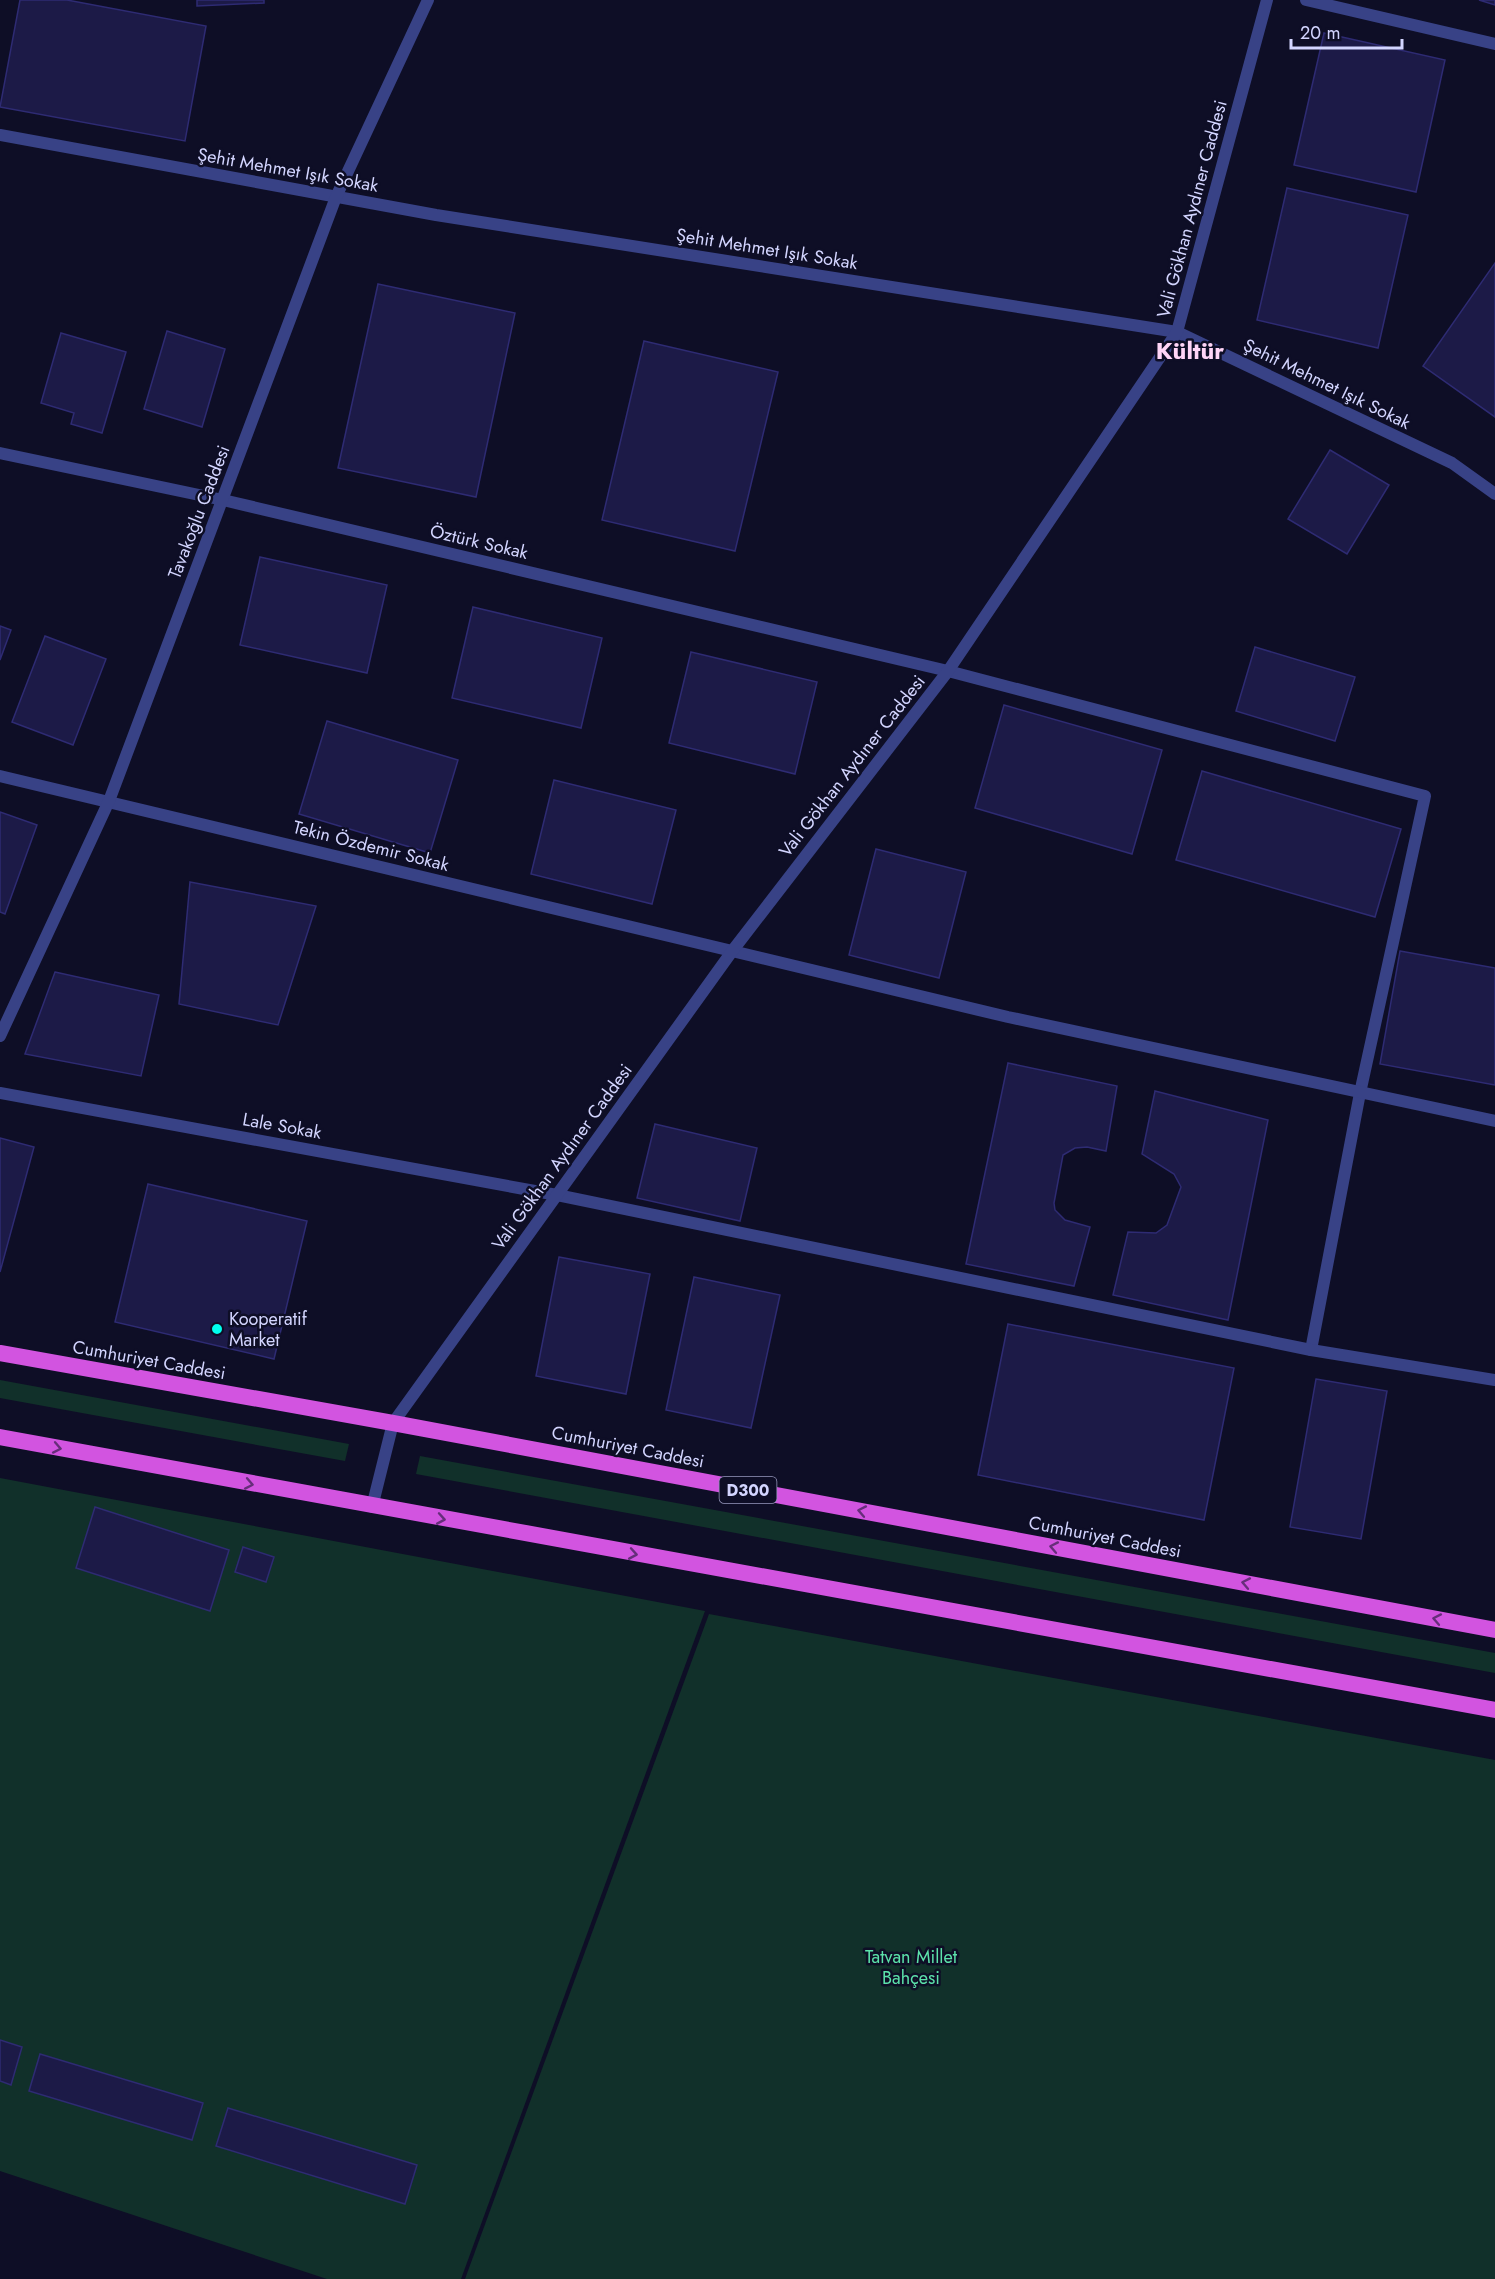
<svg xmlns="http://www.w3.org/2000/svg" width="1495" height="2279" font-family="Jost,sans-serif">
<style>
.green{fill:#11302a}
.building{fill:#1c1a47;stroke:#2e2b73;stroke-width:1.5}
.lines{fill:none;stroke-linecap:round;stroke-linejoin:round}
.minor{stroke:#384286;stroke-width:12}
.tertiary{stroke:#384286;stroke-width:12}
.trunk{stroke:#d254e0;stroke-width:16}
.oneway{stroke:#662e7a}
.poi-dot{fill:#00feed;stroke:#0e0e26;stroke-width:2}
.labels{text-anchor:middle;stroke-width:5;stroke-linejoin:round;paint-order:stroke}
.shield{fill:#0e0e26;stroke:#9899be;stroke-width:1.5}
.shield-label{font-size:16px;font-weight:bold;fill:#d3d5ff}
.street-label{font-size:18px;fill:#d3d5ff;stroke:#0e0e26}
.poi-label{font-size:18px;fill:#d3d5ff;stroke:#0e0e26;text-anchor:start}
.park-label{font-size:18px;fill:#5ce2aa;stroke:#0e0e26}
.district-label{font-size:24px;font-weight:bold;fill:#ffd5f7;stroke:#0e0e26}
</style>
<rect width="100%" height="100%" fill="#0e0e26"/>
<g class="green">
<path d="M0,1380L349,1444L345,1461L0,1398Z"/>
<path d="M420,1456L1495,1653V1673L416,1474Z"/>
<path d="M0,1478L705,1611L461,2279H327L0,2171Z"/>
<path d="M709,1614L1495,1760V2279H465Z"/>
</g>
<g class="building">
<path d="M20,0H67L206,26L185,141L0,107Z"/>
<path d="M197,0H264V3L197,6Z"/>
<path d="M1479,0H1495V5Z"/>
<path d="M1324,33L1445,60L1416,192L1294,165Z"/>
<path d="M1287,188L1408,215L1378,348L1257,320Z"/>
<path d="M1495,263V417L1423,366Z"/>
<path d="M378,284L515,313L476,497L338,468Z"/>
<path d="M167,331L225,349L202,427L144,409Z"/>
<path d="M61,333L126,352L102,433L71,424L74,413L41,403Z"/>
<path d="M644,341L778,372L735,551L602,520Z"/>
<path d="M1330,450L1389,485L1347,554L1288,519Z"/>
<path d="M260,557L387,585L367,673L240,645Z"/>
<path d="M473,607L602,638L581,728L452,698Z"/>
<path d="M0,626L11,630L0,660Z"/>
<path d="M45,636L106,659L73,745L12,722Z"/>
<path d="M1255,647L1355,677L1335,741L1236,711Z"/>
<path d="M691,652L817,682L795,774L669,743Z"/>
<path d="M1004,705L1162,750L1132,854L975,808Z"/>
<path d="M327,721L458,760L430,853L299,814Z"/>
<path d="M1202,771L1401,829L1375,917L1176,860Z"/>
<path d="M554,780L676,810L652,904L531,874Z"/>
<path d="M0,812L37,825L5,914L0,912Z"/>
<path d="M876,849L966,872L939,978L849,955Z"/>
<path d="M190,882L316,906L278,1025L179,1004Z"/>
<path d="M1400,951L1495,968V1085L1380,1064Z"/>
<path d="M55,972L159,995L141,1076L25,1054Z"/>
<path d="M1008,1063L1117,1086L1106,1151L1087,1147L1075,1148L1063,1155L1054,1203L1055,1210L1065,1220L1090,1227L1074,1286L966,1264Z"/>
<path d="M1155,1091L1268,1120L1228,1320L1113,1295L1128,1232L1156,1233L1167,1225L1181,1187L1174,1174L1142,1154Z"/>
<path d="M655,1124L757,1148L740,1221L637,1198Z"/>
<path d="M0,1138L34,1147L0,1272Z"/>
<path d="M148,1184L307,1221L274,1359L115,1322Z"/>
<path d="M559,1257L650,1274L626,1394L536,1376Z"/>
<path d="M694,1277L780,1295L751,1428L666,1410Z"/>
<path d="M1008,1324L1234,1368L1204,1520L978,1475Z"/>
<path d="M1316,1379L1387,1391L1361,1539L1290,1527Z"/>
<path d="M95,1507L229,1550L210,1611L76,1568Z"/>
<path d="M243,1547L274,1557L266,1582L235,1572Z"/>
<path d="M0,2040L22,2047L11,2085L0,2081Z"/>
<path d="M40,2054L203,2103L192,2140L29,2091Z"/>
<path d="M228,2108L417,2165L405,2204L216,2146Z"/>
</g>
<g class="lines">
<g class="minor">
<path d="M1306,0L1495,44"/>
<path d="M0,135L436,215L1177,332L1452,463L1495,494"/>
<path d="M0,453L223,500L948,671L1425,796L1360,1093L1311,1350"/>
<path d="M0,776L1008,1017L1495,1121"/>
<path d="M0,1036L109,801L336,197L428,0"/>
<path d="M0,1093L557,1195L1311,1350L1495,1380"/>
</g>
<path class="tertiary" d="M372,1507L393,1423L733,950L948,671L1177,332L1267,0"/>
<g class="trunk">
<path d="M0,1353L393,1423L1495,1630"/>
<path d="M0,1437L1495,1710"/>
</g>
</g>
<defs><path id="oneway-chevron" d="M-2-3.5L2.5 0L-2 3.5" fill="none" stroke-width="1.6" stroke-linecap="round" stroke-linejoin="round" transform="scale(1.5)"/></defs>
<g class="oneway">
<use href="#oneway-chevron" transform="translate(57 1448) rotate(11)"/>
<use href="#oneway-chevron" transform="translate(249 1484) rotate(11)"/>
<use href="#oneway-chevron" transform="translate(862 1511) rotate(-169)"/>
<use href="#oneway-chevron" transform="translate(441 1519) rotate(10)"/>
<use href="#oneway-chevron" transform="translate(1054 1547) rotate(-169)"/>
<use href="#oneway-chevron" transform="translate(633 1554) rotate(10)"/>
<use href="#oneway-chevron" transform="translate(1246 1583) rotate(-169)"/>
<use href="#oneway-chevron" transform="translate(1437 1619) rotate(-169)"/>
</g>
<circle class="poi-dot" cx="217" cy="1329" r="6"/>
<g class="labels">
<rect class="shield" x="719.5" y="1477" width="57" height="26" rx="4.5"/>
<g class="shield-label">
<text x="748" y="1496">D300</text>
</g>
<g class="street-label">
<text transform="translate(288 170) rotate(10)" y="6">Şehit Mehmet Işık Sokak</text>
<text transform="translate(1192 209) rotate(-75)" y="6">Vali Gökhan Aydıner Caddesi</text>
<text transform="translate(767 249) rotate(9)" y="6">Şehit Mehmet Işık Sokak</text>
<text transform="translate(1327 384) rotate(26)" y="6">Şehit Mehmet Işık Sokak</text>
<text transform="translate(199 512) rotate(-69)" y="6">Tavakoğlu Caddesi</text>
<text transform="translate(479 542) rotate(13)" y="6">Öztürk Sokak</text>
<text transform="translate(852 766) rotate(-52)" y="6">Vali Gökhan Aydıner Caddesi</text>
<text transform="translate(371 846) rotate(14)" y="6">Tekin Özdemir Sokak</text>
<text transform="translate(282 1126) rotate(10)" y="6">Lale Sokak</text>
<text transform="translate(562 1157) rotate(-54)" y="6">Vali Gökhan Aydıner Caddesi</text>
<text transform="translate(149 1360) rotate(10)" y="6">Cumhuriyet Caddesi</text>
<text transform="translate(628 1447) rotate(11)" y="6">Cumhuriyet Caddesi</text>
<text transform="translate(1105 1537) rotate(11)" y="6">Cumhuriyet Caddesi</text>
</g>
<g class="poi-label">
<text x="229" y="1325">Kooperatif<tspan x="229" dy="21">Market</tspan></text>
</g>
<g class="park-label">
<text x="911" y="1963">Tatvan Millet<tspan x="911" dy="21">Bahçesi</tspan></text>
</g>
<g class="district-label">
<text x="1190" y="359">Kültür</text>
</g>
</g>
<path d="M1291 39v9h111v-9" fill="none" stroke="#d3d5ff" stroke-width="3"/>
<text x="1300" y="39" font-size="18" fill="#d3d5ff" stroke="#0e0e26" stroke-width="4.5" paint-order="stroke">20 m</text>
</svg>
